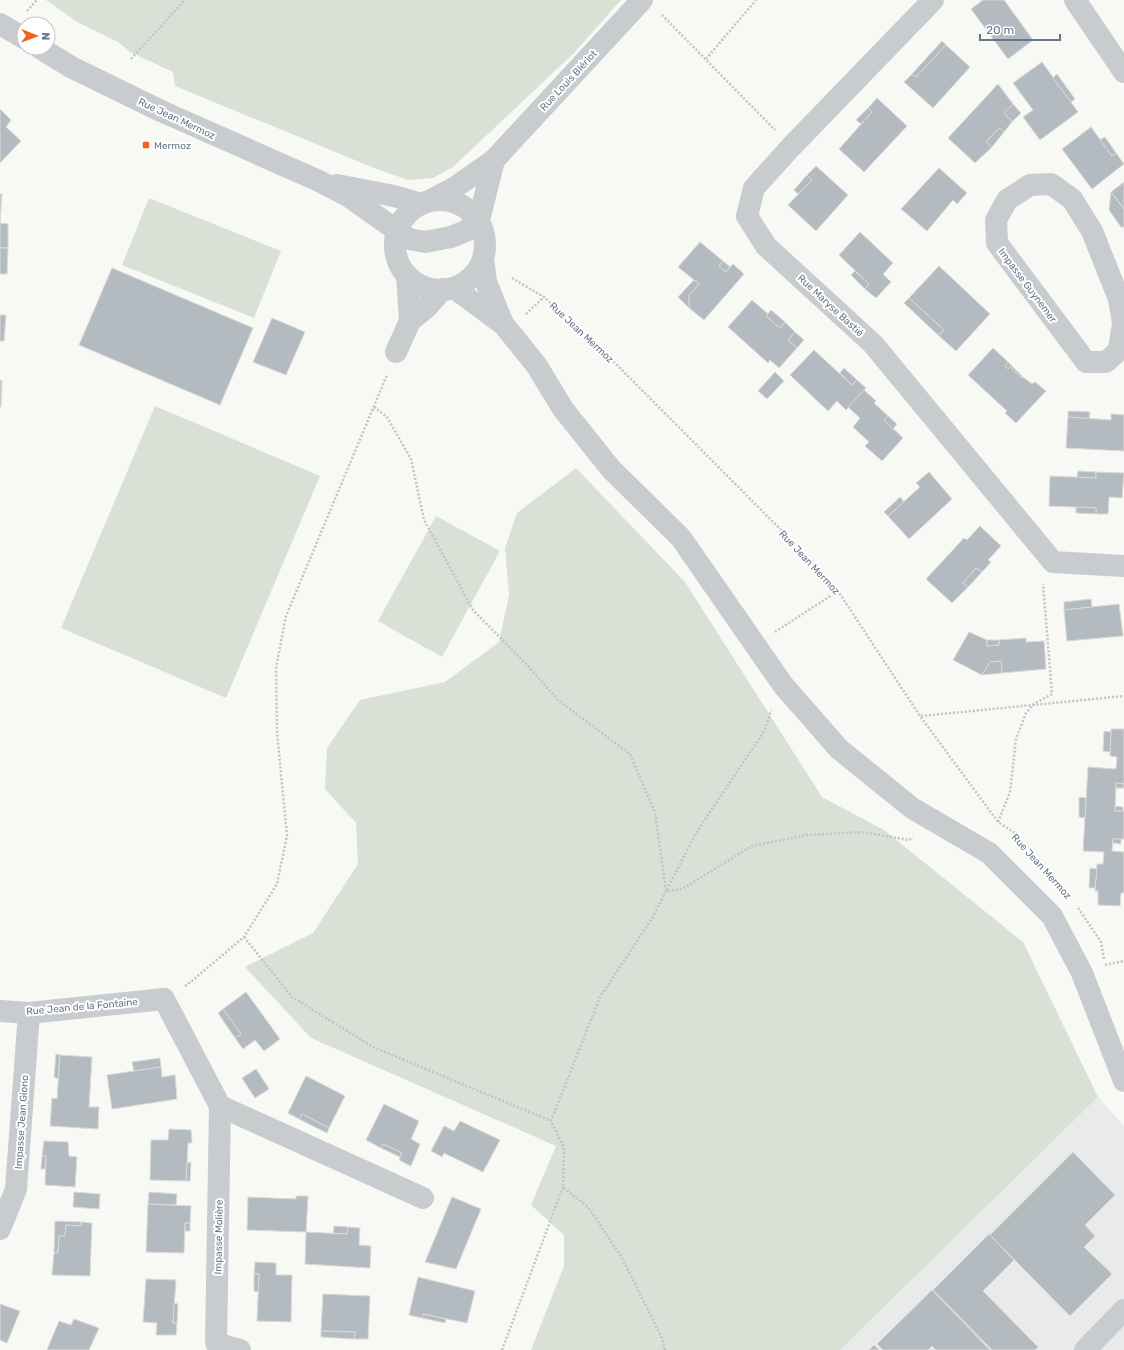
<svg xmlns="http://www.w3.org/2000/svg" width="1124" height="1350" font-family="Rubik,sans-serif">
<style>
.built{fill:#e9eae9}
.green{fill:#d9e1d6}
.building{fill:#b3bac0;stroke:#dadad8}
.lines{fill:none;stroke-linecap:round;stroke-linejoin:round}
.path{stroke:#c1c3c6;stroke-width:2.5;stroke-dasharray:2 2;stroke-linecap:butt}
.minor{stroke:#c8cccf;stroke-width:22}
.poi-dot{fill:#f3601b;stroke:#fff;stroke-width:1.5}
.labels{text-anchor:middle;stroke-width:4;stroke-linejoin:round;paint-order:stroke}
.street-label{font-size:10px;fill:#657689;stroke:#fff}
.poi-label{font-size:10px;fill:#657689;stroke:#fff;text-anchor:start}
</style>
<rect width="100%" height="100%" fill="#f8f8f5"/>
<path class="built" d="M1098,1097L1124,1126V1350H840Z"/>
<g class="green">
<path d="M46,0H621L575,52L453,167L433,178L408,180L374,168L175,86L173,72L130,52L118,42L77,22Z"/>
<path d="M149,198L281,251L254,318L122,265Z"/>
<path d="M155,406L320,476L226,698L61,628Z"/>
<path d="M576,468L685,582L822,797L884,830L1023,942L1098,1097L840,1350H531L564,1266V1235L531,1205L556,1146L311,1038L245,967L313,933L358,864L356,823L325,789L327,748L360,700L445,682L499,642L509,595L505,548L517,513Z"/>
<path d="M436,516L500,551L442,657L378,621Z"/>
</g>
<g class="building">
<path d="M983,0H1004L1033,40L1008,59L971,9Z"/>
<path d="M942,41L946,45L916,77L912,74Z"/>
<path d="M946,45L970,67L933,108L904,82L912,74L916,77Z"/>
<path d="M1042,62L1078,112L1040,140L1023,117L1033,110L1013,83Z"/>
<path d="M1057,74L1075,99L1071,102L1053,78Z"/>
<path d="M998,84L1013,104L1004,113L1012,122L1004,132L999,128L986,142L992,147L975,163L948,138Z"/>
<path d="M877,98L907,126L864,172L839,149L872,112L868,108Z"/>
<path d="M1013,104L1021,113L1012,122L1004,113Z"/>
<path d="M868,108L872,112L861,124L856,120Z"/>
<path d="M0,109L11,120L6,127L21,141L0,163Z"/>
<path d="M1091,127L1112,156L1116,153L1124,164L1092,189L1062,149Z"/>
<path d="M999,128L1004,132L992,147L986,142Z"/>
<path d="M1105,137L1116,153L1112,156L1100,140Z"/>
<path d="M816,166L848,195L816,231L788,205L812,180L807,175Z"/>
<path d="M939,168L967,193L957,204L953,200L927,231L901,209Z"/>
<path d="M807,175L812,180L798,194L794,190Z"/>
<path d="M1124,182V209L1111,192Z"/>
<path d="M1111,192L1124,209V227H1121L1109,210Z"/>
<path d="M0,194H2L0,223L8,224V248H0Z"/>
<path d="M860,232L893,263L883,274L891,282L876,298L865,289L869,284L839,255Z"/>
<path d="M700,242L723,261L719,266L726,272L733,264L744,274L704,320L689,308V295L699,284L678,267Z"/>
<path d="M0,248H8L7,274H0Z"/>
<path d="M723,261L730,267L726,272L719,266Z"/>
<path d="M939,266L990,314L956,351L938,335L944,330L909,298Z"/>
<path d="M112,268L253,328L220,405L79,345Z"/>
<path d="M855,271L869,284L865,289L851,275Z"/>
<path d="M694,280L699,284L689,295V308L678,297Z"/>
<path d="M909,298L944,330L938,335L904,303Z"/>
<path d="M752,300L768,314L766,316L780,328L785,322L795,332L788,340L797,348L779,368L770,360L768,363L728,327Z"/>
<path d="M771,310L785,322L780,328L766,316Z"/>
<path d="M0,315H6L4,341H0Z"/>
<path d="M272,318L305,332L286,375L253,362Z"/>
<path d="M795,332L804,340L797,348L788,340Z"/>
<path d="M993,348L1008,362L1005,366L1008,369L1010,367L1022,378L1023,377L1032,384L1035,382L1046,391L1016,423L1005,413L1007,411L968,375Z"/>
<path d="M814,350L852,385L857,380L866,388L846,410L837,401L828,411L790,375Z"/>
<path d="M1008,362L1023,377L1022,378L1010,367L1008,369L1005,366Z"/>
<path d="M844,368L857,380L852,385L840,373Z"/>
<path d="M775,372L784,381L767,399L758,391Z"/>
<path d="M0,380L2,381L1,407H0Z"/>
<path d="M864,390L876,401L874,403L888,416L884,420L903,438L882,461L865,446L869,442L853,427L860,418L848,407Z"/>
<path d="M1068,411L1090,412L1089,419L1068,417Z"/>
<path d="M1111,414L1124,415V451L1066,448L1068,417L1111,420Z"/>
<path d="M888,416L897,424L893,429L884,420Z"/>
<path d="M1078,471L1096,472V478L1077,477Z"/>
<path d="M929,472L952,499L909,539L888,516L920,487L916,483Z"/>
<path d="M1096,472L1124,473L1122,498L1109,497L1108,514H1096V508L1049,506L1050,476L1096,478Z"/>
<path d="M900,497L904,502L888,516L884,512Z"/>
<path d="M1076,507L1096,508V514L1076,513Z"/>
<path d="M980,526L1001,546L988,560L991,562L982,572L976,568L963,583L968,587L952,603L926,579L964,538L967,540Z"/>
<path d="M976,568L982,572L968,587L963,583Z"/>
<path d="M1091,599L1092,607L1064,610V602Z"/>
<path d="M1119,604L1123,636L1067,641L1064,610Z"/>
<path d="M969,632L987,640V646L999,645V640L1026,638V642L1044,641L1046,669L1002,673L1001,661L990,662L982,675L953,660Z"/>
<path d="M987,640H999V645L987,646Z"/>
<path d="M1001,661L1002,673L982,675L990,662Z"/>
<path d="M1111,729H1124V784L1116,783L1115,811H1124V839H1113L1112,851L1124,852V893H1121L1120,906L1098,905V891H1095L1097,864H1103L1104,852L1083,851L1088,767L1116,769L1117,757L1110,756Z"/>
<path d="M1104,731L1111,732L1110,752L1103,751Z"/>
<path d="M1116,783L1124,784V788H1116Z"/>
<path d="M1079,797L1086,798L1085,818L1079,817Z"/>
<path d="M1115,806L1123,807V811H1115Z"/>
<path d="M1113,839H1121V844L1113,843Z"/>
<path d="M1090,868L1097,869L1095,888H1089Z"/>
<path d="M246,992L280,1039L264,1051L255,1040L243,1049L235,1038L241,1034L223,1009Z"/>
<path d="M223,1009L241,1034L235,1038L218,1013Z"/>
<path d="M56,1054L60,1055L58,1079L54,1077Z"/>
<path d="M60,1055L92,1057L89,1107H99L98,1129L50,1126L52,1098L57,1099Z"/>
<path d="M160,1058L161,1067L134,1071L132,1062Z"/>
<path d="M161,1067L162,1077L175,1075L177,1099L112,1109L107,1075Z"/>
<path d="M256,1069L269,1089L255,1098L242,1078Z"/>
<path d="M306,1076L345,1096L329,1128L302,1114L299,1119L288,1113Z"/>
<path d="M384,1104L419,1121L411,1139L420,1144L411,1166L399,1160L402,1153L383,1144L381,1148L366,1140Z"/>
<path d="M302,1114L329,1128L327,1133L299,1119Z"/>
<path d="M460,1121L500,1140L483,1172L444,1153L442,1157L431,1151L444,1126L454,1131Z"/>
<path d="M169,1129L191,1130L192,1143H188L186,1181L150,1180L151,1140H168Z"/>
<path d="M44,1141L68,1142L69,1156L77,1157L75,1187L45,1185L46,1156H42Z"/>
<path d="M383,1144L402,1153L400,1157L381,1148Z"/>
<path d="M1073,1152L1115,1195L1085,1225L1095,1236L1084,1247L1112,1274L1070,1316L990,1235Z"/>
<path d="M42,1156H46L45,1169H41Z"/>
<path d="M191,1162L190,1181H186L187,1163Z"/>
<path d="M74,1192L100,1194L99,1209L73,1207Z"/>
<path d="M149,1192L177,1194L176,1205L148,1204Z"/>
<path d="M296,1196H308L306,1232L247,1230L248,1197L296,1199Z"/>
<path d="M452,1197L481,1209L456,1269L425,1262Z"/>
<path d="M148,1204L191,1206L190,1223H185L184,1253L146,1252Z"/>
<path d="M55,1221L81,1222V1226L66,1225L65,1236H59L58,1253H54Z"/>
<path d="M81,1222L92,1223L90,1276L52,1275L54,1253H58L59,1236H65L66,1225L81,1226Z"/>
<rect x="185" y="1223" width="5" height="8"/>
<path d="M334,1226L348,1227L347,1234L333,1233Z"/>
<path d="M348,1227L360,1228L359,1245L371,1246L370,1268L305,1264L306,1232L347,1234Z"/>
<path d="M989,1234L1014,1260L983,1291L1038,1347L1035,1350H992L933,1290Z"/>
<path d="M255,1262L276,1263V1275H292L291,1322L257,1321L259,1274H254Z"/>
<path d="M254,1274H259L258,1292L254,1291Z"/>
<path d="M418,1277L475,1291L467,1323L423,1314L422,1318L409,1315Z"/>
<path d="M146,1279L176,1280L173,1323H177L176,1335H156L157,1323L143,1322Z"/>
<path d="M932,1290L990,1350H936L932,1346L928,1350H883L877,1344Z"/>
<path d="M323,1294L370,1296L368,1339H354L355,1332L321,1331Z"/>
<path d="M174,1303L178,1304L177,1323H173Z"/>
<path d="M0,1304L20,1311L7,1343L0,1340Z"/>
<path d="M423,1314L446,1319L445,1323L422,1318Z"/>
<path d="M74,1319L99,1328L89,1350H47L59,1321L71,1325Z"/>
<path d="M321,1331L355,1332L354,1339L321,1337Z"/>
<path d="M874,1345L879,1350H869Z"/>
</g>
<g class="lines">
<g class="path">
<path d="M27,11L37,0"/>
<path d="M662,15L775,130"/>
<path d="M131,59L185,0"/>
<path d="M706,59L756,0"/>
<path d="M512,278L544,297L607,355L803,552L838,591L920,716L998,822L1015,833L1065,891"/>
<path d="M526,314L544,297"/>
<path d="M374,407L387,417L411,459L424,520L473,610L529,667L558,700L630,754L655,813L666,891L682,889L752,846L807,835L862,832L909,840L913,837"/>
<path d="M775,632L838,591"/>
<path d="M921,716L1124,696"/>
<path d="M998,822L1010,792L1016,739L1026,713L1034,704L1052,694L1043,584"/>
<path d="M1078,908L1101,942L1104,959"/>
<path d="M244,937L292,997L373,1047L551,1121"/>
<path d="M1105,965L1124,961"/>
<path d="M185,986L193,980L244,937L277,884L287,836L277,732L276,668L286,616L387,375"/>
<path d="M502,1350L563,1187"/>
<path d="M665,1350L662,1338L621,1256L588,1207L563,1187L564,1148L551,1121L600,997L653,917L696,833L765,730L771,710"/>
</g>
<g class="minor">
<path d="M933,0L791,147L754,188L747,216L766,246L873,344L1053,562L1124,566"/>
<path d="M1075,0L1124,72"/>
<path d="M0,24L24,38"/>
<path d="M40,48L71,67L161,111L319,181L348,196L409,239L425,242L451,237L466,231L479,220"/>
<path d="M1051,184L1072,199L1092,231L1119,299L1123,323L1119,350L1106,362H1086L997,243L996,220L1007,200L1030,185Z"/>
<path d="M337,185L394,196L422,204"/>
<path d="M431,200L454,188L494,160L642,0"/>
<circle cx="440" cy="245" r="45"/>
<path d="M479,220L494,160"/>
<path d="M483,259L486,282L503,324"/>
<path d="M454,288L504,325L537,366L563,409L611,469L681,538L783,685L839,749L912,808L989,853L1052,916L1082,973L1124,1081"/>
<path d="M410,321L427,307L443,289"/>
<path d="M396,352L410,321L407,275"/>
<path d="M0,1011L29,1013L164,999L220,1106L216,1343L240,1350"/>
<path d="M220,1106L423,1198"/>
<path d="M0,1229L16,1189L29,1013"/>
<path d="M1085,1350L1124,1310"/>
</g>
</g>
<rect class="poi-dot" x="142" y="141" width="8" height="8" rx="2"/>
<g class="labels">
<g class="street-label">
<text transform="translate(568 80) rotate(-47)" y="4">Rue Louis Blériot</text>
<text transform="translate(177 118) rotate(25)" y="4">Rue Jean Mermoz</text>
<text transform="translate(1028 285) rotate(53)" y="4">Impasse Guynemer</text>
<text transform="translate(831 305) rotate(43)" y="4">Rue Maryse Bastié</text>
<text transform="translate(582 332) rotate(43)" y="4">Rue Jean Mermoz</text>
<text transform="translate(810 562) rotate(47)" y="4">Rue Jean Mermoz</text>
<text transform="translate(1042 866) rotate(48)" y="4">Rue Jean Mermoz</text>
<text transform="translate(82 1006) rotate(-5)" y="4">Rue Jean de la Fontaine</text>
<text transform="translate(21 1122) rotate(-86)" y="4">Impasse Jean Giono</text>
<text transform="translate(218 1237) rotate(-89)" y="4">Impasse Molière</text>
</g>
<g class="poi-label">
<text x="154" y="149">Mermoz</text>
</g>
</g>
<g transform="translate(36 36) rotate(91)"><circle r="19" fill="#ffffff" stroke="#c1c8d0"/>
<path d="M0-3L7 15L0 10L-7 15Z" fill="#f3601b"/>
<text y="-6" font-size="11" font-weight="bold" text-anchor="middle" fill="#657689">N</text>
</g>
<path d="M980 34v6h80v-6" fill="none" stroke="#657689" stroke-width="2"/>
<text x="986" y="34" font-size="12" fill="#657689" stroke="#ffffff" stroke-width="3" paint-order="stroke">20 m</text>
</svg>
